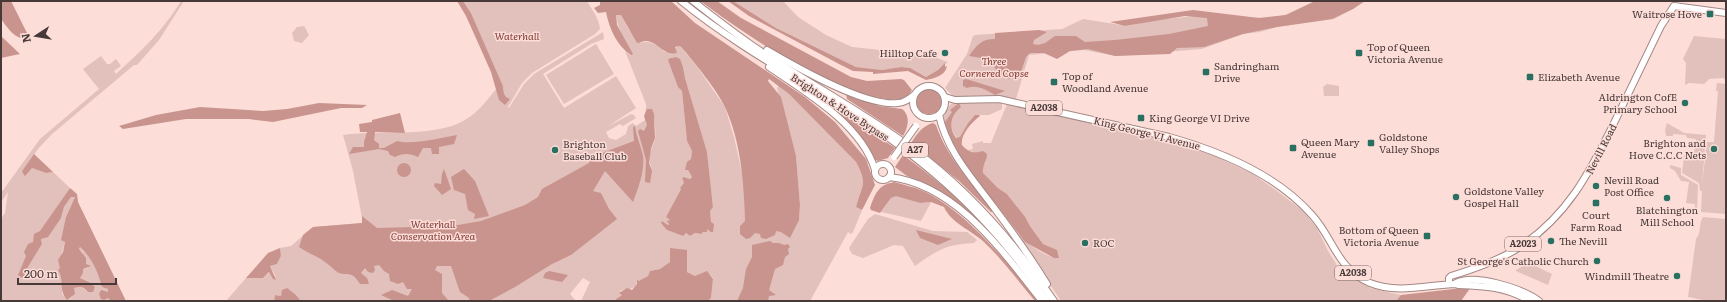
<svg xmlns="http://www.w3.org/2000/svg" width="1727" height="302" font-family="Literata,serif">
<style>
.green{fill:#e2c0bb;fill-rule:evenodd}
.forest{fill:#c9948d}
.water{fill:#ca958f}
.lines{fill:none;stroke-linecap:round;stroke-linejoin:round}
.primary-casing{stroke:#a58884;stroke-width:8}
.trunk-casing{stroke:#a58884;stroke-width:8}
.primary{stroke:#fff;stroke-width:6}
.trunk{stroke:#fff;stroke-width:6}
.primary-bridge-casing{stroke:#a58884;stroke-width:8;stroke-linecap:butt}
.primary-bridge{stroke:#fff;stroke-width:6}
.poi-dot{fill:#296f62;stroke:#fdddd8;stroke-width:1.5}
.labels{text-anchor:middle;stroke-width:3;stroke-linejoin:round;paint-order:stroke}
.shield{fill:#fdddd8;stroke:#7d6a68;stroke-width:1}
.shield-label{font-size:9px;font-weight:bold;fill:#463938}
.poi-label{font-size:10px;fill:#463938;stroke:#fdddd8;text-anchor:start}
.park-label{font-size:10px;font-style:italic;fill:#7e3b35;stroke:#fdddd8}
.street-label{font-size:10px;fill:#463938;stroke:#fdddd8}
</style>
<rect width="100%" height="100%" fill="#fdddd8"/>
<g class="green">
<path d="M181,1H184L159,40L137,65H134L52,134L38,149L22,171L32,168L46,173L53,172L70,188L33,242L19,273L25,279L28,267L42,244L41,238L61,218L64,207L71,197H75L66,217L65,242L60,259V269L58,270L62,276V294L67,300L72,297L73,288C80,286 83,287 88,292L93,291L95,287L91,283L80,278L83,269L88,268L82,252L79,249L80,247C92,258 98,271 102,287L108,289V298L111,301H1V219L5,213L8,192L1,202V193L40,139L99,89L83,69L101,56L107,64H110L116,59L121,66L114,71L116,74C142,50 162,32 181,1Z"/>
<path d="M463,1H587C592,10 599,18 600,29L595,34L532,73L522,83L508,107L509,108L524,84L534,74L603,32L604,39L591,44L543,74L564,108L616,76L636,108L607,127L631,114L634,115L636,118L623,126L620,124L606,132L609,138L616,140L626,134L628,126L633,123L636,126L645,120C644,114 647,110 646,104L625,51L630,55C626,41 617,29 616,14L621,15L629,30L640,43C649,40 659,45 664,52L680,46L698,68L725,107L734,137L744,182L745,223L799,219L800,205L796,156L777,88L779,86L789,94L856,162C868,186 862,184 856,207L862,210L853,232L851,234L848,232L810,301H708L711,298L713,278L710,275L695,276L687,272L671,248L670,262L660,269L650,271L648,276L639,282L637,281C636,291 627,288 620,291L622,295L616,299L615,301H581L590,282L583,278L570,294L576,301H301L296,295L281,296L275,295L274,301H226L246,278H263L270,272L276,277L270,266L277,264L281,256L280,248L291,246L313,227L363,223L353,171L343,135C381,129 440,140 471,116C481,109 490,96 498,87L506,103L509,99L503,93V86L471,13ZM672,57H676L683,67L685,78L707,152L713,207L710,211C711,223 710,229 698,234L695,233L690,236L686,233L683,236L667,230L662,221L668,225L670,220L666,217L684,183L682,178L684,177L691,179L692,177L688,170H686L691,160L692,151L687,141L682,91C674,82 673,69 670,58ZM652,111C655,118 656,132 655,139C653,148 646,157 651,166L648,182V155Z"/>
<path d="M733,1H783L798,17L826,35L852,47L929,55L948,62L938,70L926,77L909,68L901,67L882,70L856,67L776,28Z"/>
<path d="M1316,1H1364L1353,9L1334,19L1277,27L1260,32L1243,34L1202,49L1116,56L1084,50L1029,55L1016,99L953,96L945,88L967,54L973,36L976,35L1062,29L1083,19L1127,26L1157,20L1195,16L1267,18L1285,15Z"/>
<path d="M304,26L309,35L302,43L294,41L292,33L297,27Z"/>
<path d="M1694,36L1726,39V80L1723,78L1709,79L1704,84L1689,83L1685,85L1686,63L1683,59Z"/>
<path d="M596,44L614,74L564,104L546,75Z"/>
<path d="M1717,83L1726,84V214L1701,212L1702,191H1700L1699,183L1682,173L1684,156L1686,152L1694,153L1696,139L1687,138L1686,135L1673,134V136H1666L1665,130L1667,123L1684,133L1706,135L1702,185L1707,142H1714L1718,91H1716Z"/>
<path d="M1327,84L1339,86V96H1324L1323,87Z"/>
<path d="M989,100L1002,102V109L989,115H975L968,123L960,138H957C948,127 951,115 961,107L952,112L945,128C942,118 944,112 951,104Z"/>
<path d="M1007,104L1186,145L1219,158L1253,174L1277,191L1302,210L1317,228L1328,251L1340,270L1370,288L1401,295L1396,301H1061L1013,229C1024,240 1042,257 1058,258L1056,250L1043,244L1030,226L1027,219L1007,194L998,188L982,173V168L986,162L976,153L968,150L973,149L972,144L983,141V143H991Z"/>
<path d="M1670,165L1681,168V175L1698,185L1697,211L1698,214L1694,213L1695,204L1686,203L1689,182L1681,181L1675,171L1670,168Z"/>
<path d="M896,195L920,203L931,202L921,221L881,212L891,198Z"/>
<path d="M875,214L933,231L967,232L977,240L974,243C947,244 937,250 915,266L903,246L894,245L863,258L852,254L849,248L868,219Z"/>
<path d="M1703,217L1726,219V301H1708L1688,297L1696,239C1702,232 1698,224 1703,217Z"/>
<path d="M1529,263L1552,274L1548,285L1516,271V270Z"/>
</g>
<g class="forest">
<path d="M1,1H11L29,37C17,43 7,27 1,19Z"/>
<path d="M457,1H463L471,13L503,86C503,92 504,97 510,99L505,105L499,100L491,72L479,45L466,16Z"/>
<path d="M600,1H671L695,23L805,97L835,122L866,159L875,185L862,210L856,207C862,184 868,185 856,162L789,94L769,79L768,81L781,97L796,156L800,205L799,220L790,238L781,232L776,231L775,235L766,239L761,238L760,234L755,233L750,238L746,239L740,234V226L745,221C744,183 741,142 725,107C717,90 694,62 682,48L680,46L675,47L677,53C663,56 659,42 646,41C643,41 640,43 637,43L621,15H616L617,25L633,54L631,55C617,46 609,28 606,12L598,13L594,8L600,5Z"/>
<path d="M700,1H717L741,18L851,77L867,81L901,79L904,80L912,90L906,99C847,107 747,35 700,1Z"/>
<path d="M728,1H733L776,28L856,67L882,70L901,67L910,68L926,77L938,70L945,63V67L947,66C945,76 935,78 926,80L908,71L873,74V72L853,71L839,64L749,16Z"/>
<path d="M1315,1H1365L1353,9L1332,19L1277,27L1243,34L1204,47L1177,48L1170,54L1115,56L1088,49L1070,51L1057,59L1044,53H1030L1026,57L1019,78C1002,82 998,71 988,59L969,56C977,45 981,39 995,39V33L1039,30L1047,32L1034,40L1033,44L1038,45L1045,43L1055,36H1076L1085,42L1115,40L1169,34L1208,26L1207,18L1185,16L1125,26L1110,22L1193,10L1259,18L1286,15Z"/>
<path d="M1,36L20,54L1,58Z"/>
<path d="M676,57L680,59L683,67L685,78L707,152L713,207L710,211L711,222L714,224L713,232H711L707,229V232H703L701,234L695,233L690,236L686,233L683,236L667,230L661,223L662,221L668,225L669,224L667,221L670,220L666,217L681,189L680,188L684,183L682,178L684,177L690,179L692,177L688,170H685L687,162L691,159L692,151L687,141L682,91L678,87L668,60L670,58Z"/>
<path d="M966,79L1005,91L995,95C987,90 976,84 967,88L963,86V80Z"/>
<circle cx="929" cy="101" r="13"/>
<path d="M846,94L879,106L902,109C911,116 908,128 903,136L847,99Z"/>
<path d="M319,103L367,105L362,108H341L273,122L249,119H186L123,129L119,126L156,115L200,107L263,111L287,109Z"/>
<path d="M959,103L961,107C951,115 948,127 956,138L960,137L968,123L975,115H979L980,116C972,122 960,135 962,145C968,152 974,154 983,151L987,154C987,161 982,166 983,173L998,188L1007,194L1026,218L1030,226L1043,244L1057,250L1059,258H1054L1025,242L958,155L947,135L945,128V122L952,112L950,110Z"/>
<path d="M833,107L895,148L888,158L878,161L873,159L830,109Z"/>
<path d="M647,109H652L654,114L655,138L651,149L649,163L652,171L650,183L645,182L646,160L638,131L640,129L644,131L647,125L644,116Z"/>
<path d="M400,113L405,133L375,132L374,140L379,144V148H384L397,141C412,145 441,138 457,135L454,144L439,147V154H432L431,148H423L418,157C410,153 402,153 395,157L390,155L388,151L379,149L349,154L353,147H364V142L367,132H360L359,124L372,122V120Z"/>
<path d="M933,123L936,125C947,158 973,184 993,212H991L959,181L911,143C917,134 922,126 933,123Z"/>
<path d="M635,126C636,136 641,146 643,156C645,170 638,189 633,202L605,171L593,191L601,193L609,209L617,219L571,255L552,264L515,287L489,301H470L469,298L460,292L451,266H437L435,270L442,274V293L449,301H394L381,295L392,290L408,296L412,289H407L403,282L398,284L390,281L389,274L384,271L379,265L374,266L375,270L373,273L368,272L365,268L361,273L367,278L369,284H360C352,271 350,276 339,273C336,272 332,267 329,265C320,257 309,254 299,247L303,235L313,227L362,223V216L377,228L452,226L481,221L525,205L538,197L542,189L589,163L594,156L634,141L633,127Z"/>
<path d="M34,154L53,172L46,173L32,168L25,176L24,175L22,171Z"/>
<path d="M903,155C944,185 984,219 1013,260L960,207L934,188L907,176L895,167Z"/>
<path d="M444,169L451,189L442,195L434,186L435,183L441,184L442,174Z"/>
<path d="M464,169L475,181L489,216L474,219L475,214L468,210L465,194L454,190L451,177Z"/>
<path d="M894,182C904,185 914,187 923,191C964,209 1011,266 1038,301H1035C1018,281 1003,260 984,242C971,230 951,223 944,207L931,202L920,203L896,196L891,198L880,213L871,210L870,208C875,194 878,185 894,182Z"/>
<path d="M70,188L77,194L78,202L126,301H111L108,298L104,300L101,299L99,294L101,290L108,292V289L102,287C98,272 92,258 80,247L79,249L86,258V264L91,266L83,269V273L80,278L91,283L95,287L93,292H88C84,287 81,286 74,288L75,294L67,300C58,289 65,281 58,270L60,268L58,260L63,252L65,242L61,240L66,217L75,197H71L64,207L61,218L48,237L41,239L42,244L28,267L24,279L18,275L26,256L24,252L28,244L33,242L34,234L40,231Z"/>
<path d="M916,230L952,239L938,245L920,238Z"/>
<path d="M770,241L773,243H779L784,245L788,244L790,247L788,249L789,254L785,257L783,265L775,269L769,290L776,295L769,296L768,301H737L743,288L746,269L752,257V245Z"/>
<path d="M280,248L281,256L277,264L270,266L276,280L273,279L269,272L263,278H246L268,253Z"/>
<path d="M670,248L687,250V272L695,276L707,271L713,279L711,298L708,301H615L616,299L622,295L619,293L627,288L632,290L637,284V280L639,281L648,276L650,271L660,269L670,262Z"/>
<path d="M549,271L568,275L562,282L543,278L545,273Z"/>
<path d="M1471,287L1461,301H1396L1401,295Z"/>
<path d="M287,288L296,295L301,301H274L275,295L281,296L282,290Z"/>
</g>
<circle class="water" cx="404" cy="170" r="7"/>
<g class="lines">
<defs>
<g id="primary">
<circle cx="929" cy="102" r="16"/>
<path d="M945,97L955,100L999,99L1169,137C1219,151 1277,175 1312,215C1334,239 1336,268 1370,283C1397,294 1428,285 1455,284L1458,285C1485,286 1506,287 1530,301"/>
<circle cx="883" cy="172" r="8"/>
<path d="M1456,283C1475,273 1523,289 1539,301"/>
<path d="M1449,284V278L1451,276C1474,269 1495,262 1515,250C1567,218 1590,172 1616,119C1631,88 1646,57 1661,26L1674,6L1726,13"/>
</g>
<g id="trunk">
<path d="M681,1C734,44 793,76 850,112C931,163 994,221 1047,301"/>
<path d="M693,1C712,16 733,32 753,46C806,82 862,111 913,149C969,191 1015,243 1054,301"/>
<path d="M767,50C796,67 865,107 898,103C904,103 909,99 914,95"/>
<path d="M769,67C806,92 862,125 875,170"/>
<path d="M939,115C947,152 973,179 995,209C1013,233 1031,258 1047,284"/>
<path d="M889,177C956,184 1003,252 1042,301"/>
</g>
</defs>
<use href="#primary" class="primary-casing"/>
<use href="#trunk" class="trunk-casing"/>
<use href="#primary" class="primary"/>
<use href="#trunk" class="trunk"/>
<defs>
<path id="primary-bridge" d="M894,157L916,126"/>
</defs>
<use href="#primary-bridge" class="primary-bridge-casing"/>
<use href="#primary-bridge" class="primary-bridge"/>
</g>
<g class="poi-dot">
<rect x="1706" y="10" width="8" height="8" rx="2"/>
<circle cx="945" cy="53" r="4"/>
<rect x="1355" y="49" width="8" height="8" rx="2"/>
<rect x="1202" y="68" width="8" height="8" rx="2"/>
<rect x="1526" y="73" width="8" height="8" rx="2"/>
<rect x="1050" y="78" width="8" height="8" rx="2"/>
<circle cx="1685" cy="103" r="4"/>
<rect x="1137" y="114" width="8" height="8" rx="2"/>
<rect x="1367" y="139" width="8" height="8" rx="2"/>
<rect x="1289" y="144" width="8" height="8" rx="2"/>
<circle cx="1714" cy="149" r="4"/>
<circle cx="555" cy="150" r="4"/>
<circle cx="1596" cy="186" r="4"/>
<circle cx="1456" cy="197" r="4"/>
<circle cx="1667" cy="198" r="4"/>
<rect x="1592" y="199" width="8" height="8" rx="2"/>
<rect x="1423" y="232" width="8" height="8" rx="2"/>
<circle cx="1551" cy="241" r="4"/>
<circle cx="1085" cy="243" r="4"/>
<circle cx="1597" cy="261" r="4"/>
<circle cx="1677" cy="276" r="4"/>
</g>
<g class="labels">
<g class="shield">
<rect x="1026" y="101" width="36" height="14" rx="3"/>
<rect x="902" y="143" width="26" height="14" rx="3"/>
<rect x="1505" y="237" width="36" height="14" rx="3"/>
<rect x="1335" y="266" width="36" height="14" rx="3"/>
</g>
<g class="shield-label">
<text x="1044" y="111">A2038</text>
<text x="915" y="153">A27</text>
<text x="1523" y="247">A2023</text>
<text x="1353" y="276">A2038</text>
</g>
<g class="poi-label">
<text x="1702" y="18" text-anchor="end">Waitrose Hove</text>
<text x="1367" y="51">Top of Queen<tspan x="1367" dy="12">Victoria Avenue</tspan></text>
<text x="937" y="57" text-anchor="end">Hilltop Cafe</text>
<text x="1214" y="70">Sandringham<tspan x="1214" dy="12">Drive</tspan></text>
<text x="1062" y="80">Top of<tspan x="1062" dy="12">Woodland Avenue</tspan></text>
<text x="1538" y="81">Elizabeth Avenue</text>
<text x="1677" y="101" text-anchor="end">Aldrington CofE<tspan x="1677" dy="12">Primary School</tspan></text>
<text x="1149" y="122">King George VI Drive</text>
<text x="1379" y="141">Goldstone<tspan x="1379" dy="12">Valley Shops</tspan></text>
<text x="1301" y="146">Queen Mary<tspan x="1301" dy="12">Avenue</tspan></text>
<text x="1706" y="147" text-anchor="end">Brighton and<tspan x="1706" dy="12">Hove C.C.C Nets</tspan></text>
<text x="563" y="148">Brighton<tspan x="563" dy="12">Baseball Club</tspan></text>
<text x="1604" y="184">Nevill Road<tspan x="1604" dy="12">Post Office</tspan></text>
<text x="1464" y="195">Goldstone Valley<tspan x="1464" dy="12">Gospel Hall</tspan></text>
<text x="1667" y="214" text-anchor="middle">Blatchington<tspan x="1667" dy="12">Mill School</tspan></text>
<text x="1596" y="219" text-anchor="middle">Court<tspan x="1596" dy="12">Farm Road</tspan></text>
<text x="1419" y="234" text-anchor="end">Bottom of Queen<tspan x="1419" dy="12">Victoria Avenue</tspan></text>
<text x="1559" y="245">The Nevill</text>
<text x="1093" y="247">ROC</text>
<text x="1589" y="265" text-anchor="end">St George's Catholic Church</text>
<text x="1669" y="280" text-anchor="end">Windmill Theatre</text>
</g>
<g class="park-label">
<text x="517" y="40">Waterhall</text>
<text x="994" y="65">Three<tspan x="994" dy="12">Cornered Copse</tspan></text>
<text x="433" y="228">Waterhall<tspan x="433" dy="12">Conservation Area</tspan></text>
</g>
<g class="street-label">
<text transform="translate(840 107) rotate(33)" y="4">Brighton &amp; Hove Bypass</text>
<text transform="translate(1147 133) rotate(14)" y="4">King George VI Avenue</text>
<text transform="translate(1601 149) rotate(-63)" y="4">Nevill Road</text>
</g>
</g>
<rect width="1727" height="302" fill="none" stroke="#463938" stroke-width="4"/>
<g transform="translate(36 36) rotate(258)" stroke="#fdddd8" stroke-width="3" paint-order="stroke">
<path d="M0-3L7 15L0 10L-7 15Z" fill="#463938"/>
<text y="-6" font-size="11" font-weight="bold" text-anchor="middle" fill="#463938">N</text>
</g>
<path d="M18 278v6h98v-6" fill="none" stroke="#463938" stroke-width="2"/>
<text x="24" y="278" font-size="12" fill="#463938" stroke="#fdddd8" stroke-width="3" paint-order="stroke">200 m</text>
</svg>
